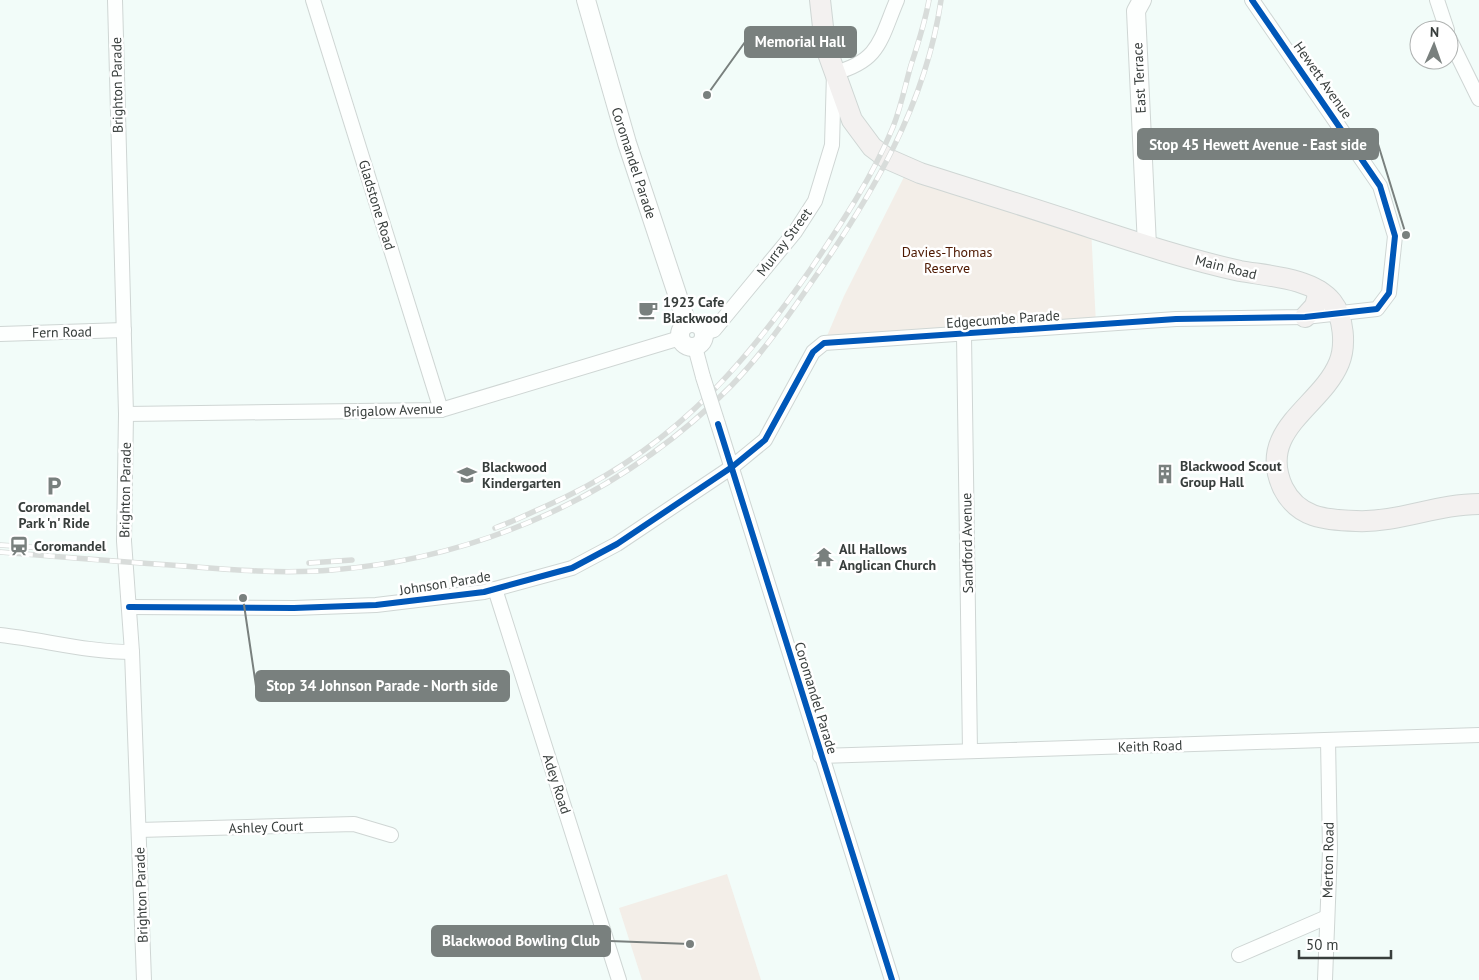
<svg xmlns="http://www.w3.org/2000/svg" width="1479" height="980" font-family="'PT Sans',sans-serif">
<style>
.green{fill:#f3eee8}
.lines{fill:none;stroke-linecap:round;stroke-linejoin:round}
.minor-casing{stroke:#cfd6d4;stroke-width:16}
.tertiary-casing{stroke:#cfd6d4;stroke-width:20}
.secondary-casing{stroke:#cfd6d4;stroke-width:22}
.minor{stroke:#fdfffe;stroke-width:14}
.tertiary{stroke:#fdfffe;stroke-width:18}
.secondary{stroke:#f3f1f0;stroke-width:20}
.rail-casing{stroke:#d8dcda;stroke-width:5.5}
.rail{stroke:#fff;stroke-width:4;stroke-dasharray:11;stroke-linecap:butt}
.minor-bridge-casing{stroke:#cfd6d4;stroke-width:16;stroke-linecap:butt}
.minor-bridge{stroke:#fdfffe;stroke-width:14}
.cycleway-casing{stroke:#fff;stroke-width:9}
.cycleway{stroke:#0057b8;stroke-width:6}
.labels{text-anchor:middle;stroke-width:5;stroke-linejoin:round;paint-order:stroke}
.street-label{font-size:14px;fill:#383e3c;stroke:#fff}
.park-label{font-size:14px;fill:#4d1800;stroke:#fff}
.poi-label{font-size:14px;font-weight:bold;fill:#383e3c;stroke:#fff;text-anchor:start}
.leader{fill:none;stroke:#79807e;stroke-width:2}
.callout-dot{fill:#79807e;stroke:#fff;stroke-width:2}
.callout{fill:#79807e;stroke:#79807e;stroke-width:2}
.callout-label{font-size:15px;text-anchor:middle;font-weight:bold;fill:#fff}
</style>
<rect width="100%" height="100%" fill="#f2fcf9"/>
<g class="green">
<path d="M908,169L1091,228L1096,324L824,343L844,296Z"/>
<path d="M727,874L761,980H642L619,908Z"/>
</g>
<g class="lines">
<defs>
<g id="minor">
<path d="M115,0L126,414L124,541L132,652L144,980"/>
<path d="M313,0L441,410"/>
<path d="M1437,0L1447,30"/>
<path d="M1449,38L1479,99"/>
<path d="M704,333L714,330L795,232L815,201L832,145L834,73C880,61 880,40 897,0"/>
<path d="M0,334L124,330"/>
<path d="M964,335L970,751"/>
<path d="M695,347L703,377"/>
<path d="M126,414L441,410L680,338"/>
<path d="M718,424L892,980"/>
<path d="M495,589L619,980"/>
<path d="M129,607L294,608L376,605L484,592L572,568L617,544L732,467L765,440L813,352L824,343L1176,319L1305,317L1377,309L1389,293L1395,236L1380,186L1252,0"/>
<path d="M0,635C45,640 87,652 132,652"/>
<path d="M820,756L1479,735"/>
<path d="M139,830L354,824L391,835"/>
<path d="M1239,955L1327,917"/>
<path d="M1325,980L1330,850L1328,740"/>
</g>
<g id="tertiary">
<path d="M586,0L627,143L687,324"/>
<path d="M1142,0L1136,11L1147,246"/>
<circle cx="692" cy="335" r="12"/>
</g>
<g id="secondary">
<path d="M820,0L825,45L852,120L872,147L888,159L920,173C977,191 1035,209 1092,228C1141,244 1190,260 1240,271C1268,276 1313,278 1332,302C1344,317 1346,346 1339,363C1321,407 1256,430 1283,488C1298,518 1325,520 1356,521C1398,523 1437,504 1479,504"/>
<path d="M1305,317L1315,306L1319,291"/>
</g>
</defs>
<use href="#minor" class="minor-casing"/>
<use href="#tertiary" class="tertiary-casing"/>
<use href="#secondary" class="secondary-casing"/>
<use href="#minor" class="minor"/>
<use href="#tertiary" class="tertiary"/>
<use href="#secondary" class="secondary"/>
<defs>
<g id="rail">
<path d="M495,528C512,522 528,514 544,507C665,454 736,377 810,270C841,224 872,178 893,127C901,107 905,86 911,65C918,44 925,22 929,0"/>
<path d="M0,545L70,550"/>
<path d="M0,552C61,557 123,562 184,566C233,570 283,574 332,570C483,558 626,493 732,385C761,355 787,318 811,283C871,197 926,105 941,0"/>
<path d="M309,563L352,560"/>
</g>
</defs>
<use href="#rail" class="rail-casing"/>
<use href="#rail" class="rail"/>
<defs>
<path id="minor-bridge" d="M703,377L718,424"/>
</defs>
<use href="#minor-bridge" class="minor-bridge-casing"/>
<use href="#minor-bridge" class="minor-bridge"/>
<defs>
<g id="cycleway">
<path d="M718,424L892,980"/>
<path d="M129,607L294,608L376,605L484,592L572,568L617,544L732,467L765,440L813,352L824,343L1176,319L1305,317L1377,309L1389,293L1395,236L1380,186L1252,0"/>
</g>
</defs>
<use href="#cycleway" class="cycleway-casing"/>
<use href="#cycleway" class="cycleway"/>
</g>
<defs>
<symbol id="cafe-bare" viewBox="-9 -9 18 18"><path d="M-5.5-4.5H6V0H3Q3 3.5 0 3.5H-2.5Q-5.5 3.5-5.5 0ZM3-3.2v2h1.7v-2ZM-6 4.5H4V6H-6Z" fill="#79807e" stroke="#fff" stroke-width="2.5" paint-order="stroke"/></symbol>
<symbol id="building-bare" viewBox="-9 -9 18 18"><path d="M-4-6H4V6H1V3H-1V6H-4ZM-2.5-4.3h1.7v1.8h-1.7ZM.8-4.3h1.7v1.8H.8ZM-2.5-1h1.7V.8h-1.7ZM.8-1h1.7V.8H.8Z" fill="#79807e" stroke="#fff" stroke-width="2.5" paint-order="stroke"/></symbol>
<symbol id="school-bare" viewBox="-9 -9 18 18"><path d="M0-5L7-2L0 1L-7-2ZM-4 1L0 2.5L4 1V4Q0 6-4 4Z" fill="#79807e" stroke="#fff" stroke-width="2.5" paint-order="stroke"/></symbol>
<symbol id="parking-bare" viewBox="-9 -9 18 18"><path d="M-3.5-5.5H1a3.5 3.5 0 0 1 0 7H-1V5.5H-3.5ZM-1-3.4V-.6H.8a1.4 1.4 0 0 0 0-2.8Z" fill="#79807e" stroke="#fff" stroke-width="2.5" paint-order="stroke"/></symbol>
<symbol id="station-bare" viewBox="-9 -9 18 18"><path d="M-3-6H3Q5-6 5-4V2Q5 4 3 4L4.5 6H3L1.5 4h-3L-3 6H-4.5L-3 4Q-5 4-5 2V-4Q-5-6-3-6ZM-3.5-4v3h7v-3ZM-3.5 1v1.5H-2V1ZM2 1v1.5H3.5V1Z" fill="#79807e" stroke="#fff" stroke-width="2.5" paint-order="stroke"/></symbol>
<symbol id="temple-bare" viewBox="-9 -9 18 18"><path d="M0-6L5-2H3V0L6.5 2.5H4V6H1.5V3h-3V6H-4V2.5H-6.5L-3 0V-2H-5Z" fill="#79807e" stroke="#fff" stroke-width="2.5" paint-order="stroke"/></symbol>
</defs>
<g fill-rule="evenodd">
<use href="#cafe-bare" x="634" y="296" width="28" height="28"/>
<use href="#building-bare" x="1151" y="460" width="28" height="28"/>
<use href="#school-bare" x="453" y="461" width="28" height="28"/>
<use href="#parking-bare" x="40" y="472" width="28" height="28"/>
<use href="#station-bare" x="5" y="532" width="28" height="28"/>
<use href="#temple-bare" x="810" y="543" width="28" height="28"/>
</g>
<g class="labels">
<g class="street-label">
<text transform="translate(1139 78) rotate(-93)" y="5">East Terrace</text>
<text transform="translate(1323 80) rotate(55)" y="5">Hewett Avenue</text>
<text transform="translate(117 85) rotate(-91)" y="5">Brighton Parade</text>
<text transform="translate(634 163) rotate(72)" y="5">Coromandel Parade</text>
<text transform="translate(377 205) rotate(73)" y="5">Gladstone Road</text>
<text transform="translate(784 242) rotate(-53)" y="5">Murray Street</text>
<text transform="translate(1226 267) rotate(14)" y="5">Main Road</text>
<text transform="translate(1003 319) rotate(-4)" y="5">Edgecumbe Parade</text>
<text transform="translate(62 332) rotate(-1)" y="5">Fern Road</text>
<text transform="translate(393 410) rotate(-2)" y="5">Brigalow Avenue</text>
<text transform="translate(125 490) rotate(-89)" y="5">Brighton Parade</text>
<text transform="translate(967 543) rotate(-91)" y="5">Sandford Avenue</text>
<text transform="translate(445 583) rotate(-9)" y="5">Johnson Parade</text>
<text transform="translate(816 698) rotate(73)" y="5">Coromandel Parade</text>
<text transform="translate(1150 746) rotate(-2)" y="5">Keith Road</text>
<text transform="translate(557 784) rotate(72)" y="5">Adey Road</text>
<text transform="translate(266 827) rotate(-2)" y="5">Ashley Court</text>
<text transform="translate(1328 860) rotate(-89)" y="5">Merton Road</text>
<text transform="translate(141 895) rotate(-92)" y="5">Brighton Parade</text>
</g>
<g class="park-label">
<text x="947" y="257">Davies-Thomas<tspan x="947" dy="16">Reserve</tspan></text>
</g>
<g class="poi-label">
<text x="663" y="307">1923 Cafe<tspan x="663" dy="16">Blackwood</tspan></text>
<text x="1180" y="471">Blackwood Scout<tspan x="1180" dy="16">Group Hall</tspan></text>
<text x="482" y="472">Blackwood<tspan x="482" dy="16">Kindergarten</tspan></text>
<text x="54" y="512" text-anchor="middle">Coromandel<tspan x="54" dy="16">Park 'n' Ride</tspan></text>
<text x="34" y="551">Coromandel</text>
<text x="839" y="554">All Hallows<tspan x="839" dy="16">Anglican Church</tspan></text>
</g>
</g>
<path class="leader" d="M707 95L745 42M1406 235L1378 144M243 598L256 686M690 944L610 941"/>
<g class="callout-dot">
<circle cx="707" cy="95" r="5"/>
<circle cx="1406" cy="235" r="5"/>
<circle cx="243" cy="598" r="5"/>
<circle cx="690" cy="944" r="5"/>
</g>
<g class="callout">
<rect x="745" y="27" width="111" height="30" rx="5"/>
<rect x="1138" y="129" width="240" height="30" rx="5"/>
<rect x="256" y="671" width="253" height="30" rx="5"/>
<rect x="432" y="926" width="178" height="30" rx="5"/>
</g>
<g class="callout-label">
<text x="800" y="47">Memorial Hall</text>
<text x="1258" y="150">Stop 45 Hewett Avenue - East side</text>
<text x="382" y="691">Stop 34 Johnson Parade - North side</text>
<text x="521" y="946">Blackwood Bowling Club</text>
</g>
<g transform="translate(1434 45) rotate(2)"><circle r="24" fill="#ffffff" stroke="#afb2b1"/>
<path d="M0-4L9 19L0 12L-9 19Z" fill="#79807e"/>
<text y="-8" font-size="14" font-weight="bold" text-anchor="middle" fill="#383e3c">N</text>
</g>
<path d="M1299 950v8h92v-8" fill="none" stroke="#383e3c" stroke-width="2.5"/>
<text x="1306" y="950" font-size="15" fill="#383e3c" stroke="#ffffff" stroke-width="4" paint-order="stroke">50 m</text>
</svg>
